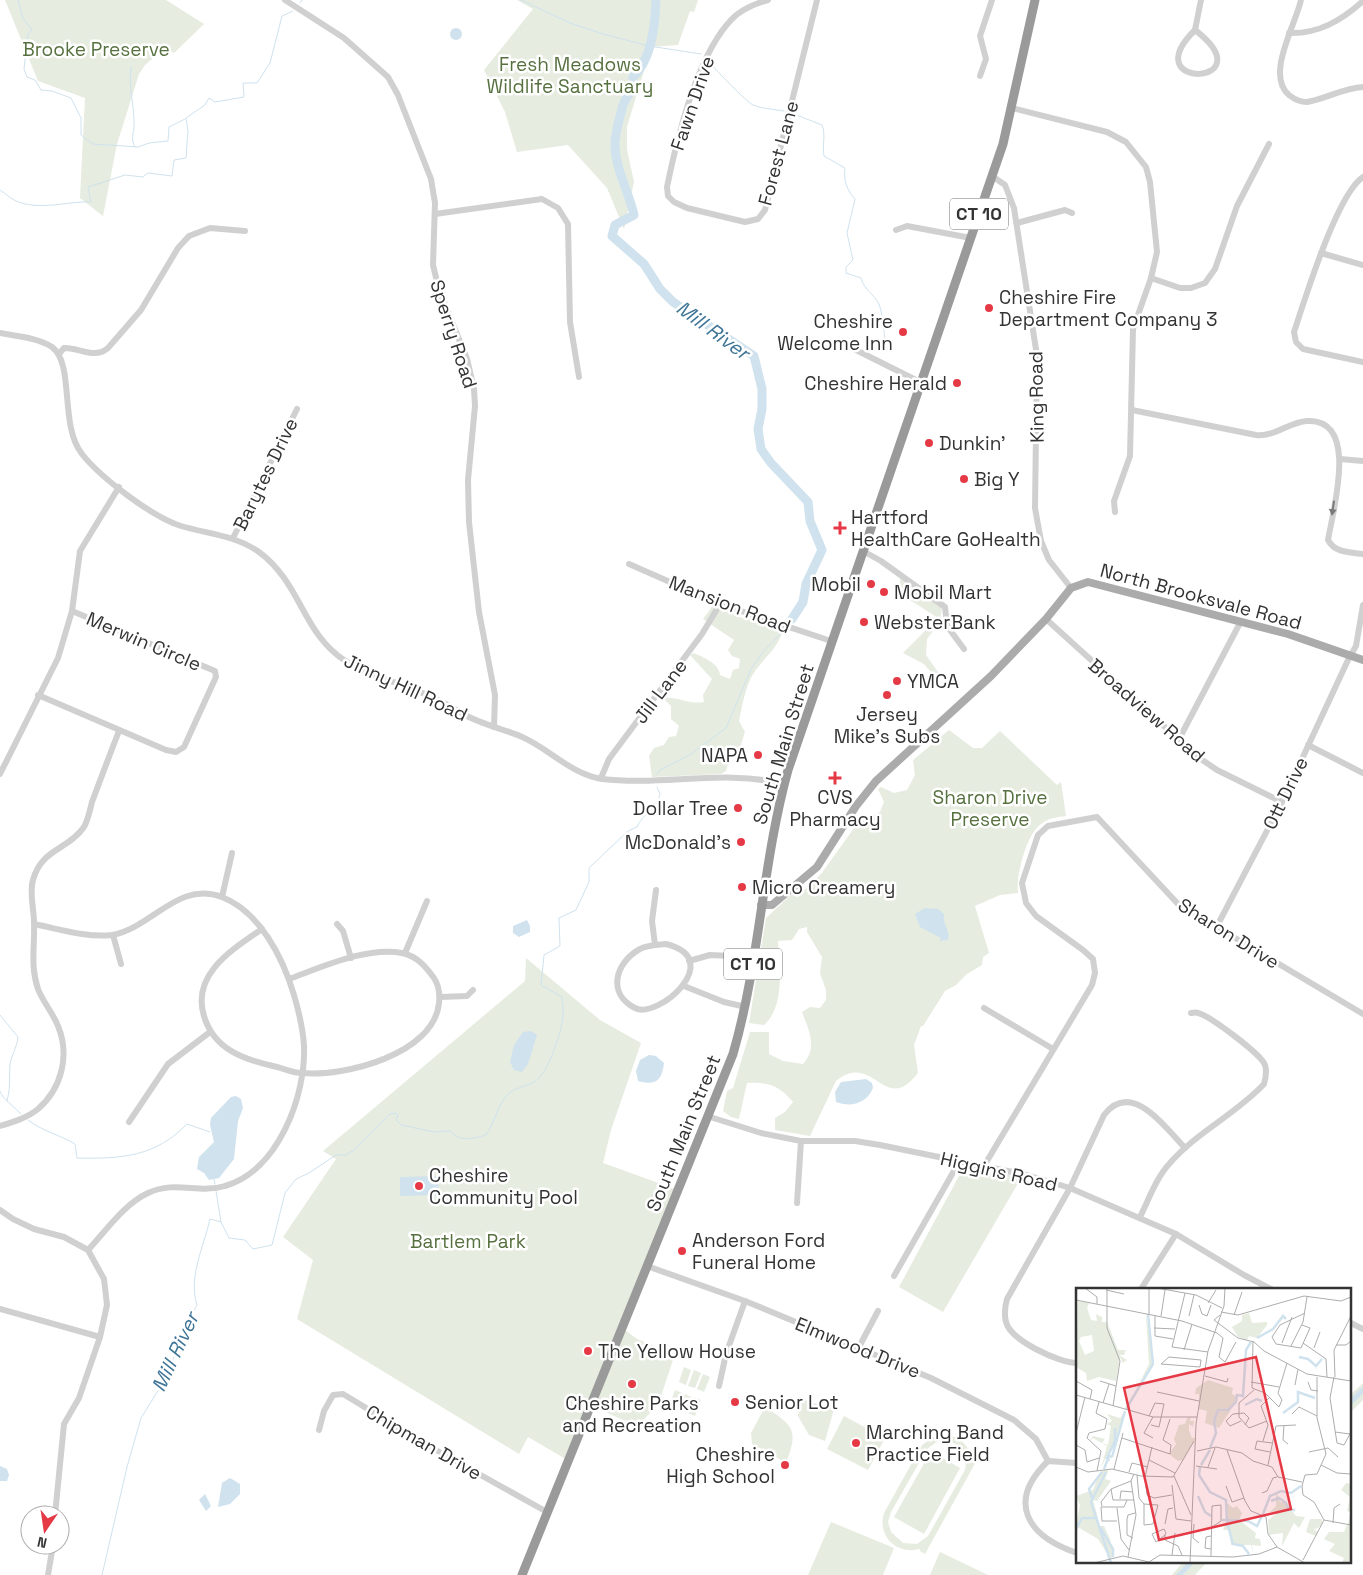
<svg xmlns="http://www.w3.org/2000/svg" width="1363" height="1575" font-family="'Space Grotesk',sans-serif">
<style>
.green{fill:#e6ecdf;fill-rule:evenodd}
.water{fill:#cfe2ee}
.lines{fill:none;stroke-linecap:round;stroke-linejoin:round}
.stream{stroke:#cfe2ee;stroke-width:1}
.canal{stroke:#cfe2ee;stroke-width:5}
.river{stroke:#cfe2ee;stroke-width:9}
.minor{stroke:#d0d0d0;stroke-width:6}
.major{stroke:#ababab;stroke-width:8}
.highway{stroke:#9a9a9a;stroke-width:9}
.oneway{fill:#7a7a7a}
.poi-dot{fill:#e63946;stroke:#fff;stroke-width:2}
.labels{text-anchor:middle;stroke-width:5;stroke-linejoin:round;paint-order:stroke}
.shield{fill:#fff;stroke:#707070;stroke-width:1}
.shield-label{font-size:18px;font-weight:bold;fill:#333}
.park-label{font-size:19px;fill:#56703f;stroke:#fff}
.street-label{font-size:19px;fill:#333;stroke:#fff}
.poi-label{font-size:19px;fill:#333;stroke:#fff;text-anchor:start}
.water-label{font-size:20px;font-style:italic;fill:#3f7597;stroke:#fff}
.inset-river{fill:none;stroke:#cfe2ee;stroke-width:2.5}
.inset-road{fill:none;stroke:#adadad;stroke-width:1}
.view{fill:#e63946;fill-opacity:0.15;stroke:#e63946;stroke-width:2.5}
.inset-edge{fill:none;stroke:#333;stroke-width:2.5}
</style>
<rect width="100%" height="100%" fill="#fff"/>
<g class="green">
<path d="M5,0H166L204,24L174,53L165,48L145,65L139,74L117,144L103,216L80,198L85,98L38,81Z"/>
<path d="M517,0H698L694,12L690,11L678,45L651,47L627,127V149L634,182L624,229L607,188L568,145L517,152L505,112L484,70L533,9Z"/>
<path d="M900,578L942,607L940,622L927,639L926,655L940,675L936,678L924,664L903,653L938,618L899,593Z"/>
<path d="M714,604L739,617L784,628C777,648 772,650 759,666C746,680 743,703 739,721L745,732L740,748L732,751L726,771L721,774L652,777L649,756L654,748L664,745L669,737L676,736L679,726L671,719V706L663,698C677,696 690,705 704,702L703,695L712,679L690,655L694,653C704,658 719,663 720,675L730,679L733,670L739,668L740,659L732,656L728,650L734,640L703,619Z"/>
<path d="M949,730L973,748H982L1000,731L1057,785L1061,782L1066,816C1057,817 1049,818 1041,824C1026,835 1016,875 1018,893L1000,895L975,906L989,953L983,957L982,965L967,974L956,985L945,991L923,1026H921L914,1045L918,1073C884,1117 874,1050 836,1081L810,1136L775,1130V1118L785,1112L793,1102C779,1085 768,1082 747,1083L739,1119L731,1117L723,1111L727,1091L733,1088L750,1032H769V1054L783,1061L803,1064C818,1047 809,1031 802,1012L810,1007L820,1008L826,1000V990L820,973L822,957L807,932V927L799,929L792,940L778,941C780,966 785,1007 764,1025L749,1023L766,918L793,893L797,897L821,874L857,824L880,812L884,802L878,789L881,787L894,793L907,790L915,775L913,760Z"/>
<path d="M526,958L600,1020L641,1043L611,1130L603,1163L678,1190L621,1327L637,1339L675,1354L658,1405L640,1423L623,1420L592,1406L569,1461L528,1437L519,1454L297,1319L313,1260L283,1237L336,1159L323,1151L525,981Z"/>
<path d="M966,1163L1024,1173L943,1312L899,1287Z"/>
<path d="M684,1367L691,1370L686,1385L679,1382Z"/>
<path d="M694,1370L701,1373L695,1388L688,1386Z"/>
<path d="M703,1374L710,1377L704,1392L697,1389Z"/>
<path d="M1363,1383V1400L1349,1414V1396Z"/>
<path d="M675,1390L682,1393L676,1409L669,1406Z"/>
<path d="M685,1394L691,1397L686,1412L679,1409Z"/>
<path d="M694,1397L701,1400L695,1416L688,1413Z"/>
<path d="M801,1399L834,1409L825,1441L809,1435L798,1416Z"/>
<path d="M765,1407C793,1425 799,1430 786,1463L752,1444L751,1433Z"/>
<path d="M844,1416L885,1438L868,1470L827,1449Z"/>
<path d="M941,1435C956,1434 967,1442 972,1457L973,1455L978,1458L925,1554L920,1551V1549C897,1555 877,1537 884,1513L922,1445L933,1437ZM938,1441C956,1438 969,1452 965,1470L928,1536L917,1544L903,1543L891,1532L888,1522L891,1512L927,1449Z"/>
<path d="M931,1451L960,1468L924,1534L894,1517Z"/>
<path d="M831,1522L894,1548L883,1575H808Z"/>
<path d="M940,1552L988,1575H930Z"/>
<path d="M1184,1561H1208L1195,1575H1172Z"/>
</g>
<g class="water">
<circle cx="456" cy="34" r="6"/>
<path d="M925,908L938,909L944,914C942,924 951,931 948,940L939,941L941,938L920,927L915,914Z"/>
<path d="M527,920L530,926V932L519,937L513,933V926Z"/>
<path d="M531,1031L537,1035L528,1064L522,1072L514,1070L510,1062L514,1045L523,1032Z"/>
<path d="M649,1055L656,1056L664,1063C662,1081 655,1086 638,1081L636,1071L640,1060Z"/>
<path d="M866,1079L872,1083L873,1088C867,1103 851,1108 836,1102L835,1092L841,1082Z"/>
<path d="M236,1096L241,1099L243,1108L238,1121L234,1159L219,1178L209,1180L204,1173L197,1169L199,1157L214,1142L210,1125L211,1118L231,1097Z"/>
<path d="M438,1176L439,1195L400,1196V1177Z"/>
<path d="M0,1466L7,1469L9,1475L7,1481H0Z"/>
<path d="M230,1478L240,1484V1494L230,1504L218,1507L222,1483Z"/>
<path d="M205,1494L211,1506L206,1511L199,1500Z"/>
</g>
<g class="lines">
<g class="stream">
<path d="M18,0L23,18L32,30L28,34L24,69L27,77L35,80L41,90L52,91L71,98L81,118V135L93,144L138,147L149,143L168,141L169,127L185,119"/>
<path d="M521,0L570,23L603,34L649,46L701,54"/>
<path d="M300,3L302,0"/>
<path d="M709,61C712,67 748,103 753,105C762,109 774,109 784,111"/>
<path d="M131,67C128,88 135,107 134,128C133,135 131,140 135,147"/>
<path d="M794,114L822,125C826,134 822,146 824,156L845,168C843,179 847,191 855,199L847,233L853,260L846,267V273L861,278C864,290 874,294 879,304C884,318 884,336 886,351"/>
<path d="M0,190C5,193 11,199 16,201C39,211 68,201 91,202L88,187L125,175L143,177L148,173L172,176L174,160L186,158L188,131L186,118L205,105L209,98L215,102L244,97L243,83H257L270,63L282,16L293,11"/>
<path d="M657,774L660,770L691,754L726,728L751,669L763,652L784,630"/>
<path d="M0,1015L18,1037C17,1048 11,1056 10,1064C9,1079 11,1085 7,1101"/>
<path d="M0,1091L3,1097L21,1114"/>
<path d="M28,1120C42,1131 60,1135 75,1144L77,1158C121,1159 155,1157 187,1124L210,1132"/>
<path d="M214,1179L215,1184"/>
<path d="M216,1191L221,1222"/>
<path d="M102,1575L127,1467L141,1418L166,1378L188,1320L197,1305C188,1277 204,1246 210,1219L221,1222L229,1238L245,1240L253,1249L272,1245L285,1193L296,1179L309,1173L336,1155H346L354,1150L390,1114L396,1113L398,1115L396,1120L401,1125L434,1132L451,1131C458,1142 474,1139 486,1135C495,1123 497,1106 507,1095C515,1087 526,1087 534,1082C548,1075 562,1031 563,1016C564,1010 562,1003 562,997L541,985L544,955L560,946L559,918L576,910L589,882V868L628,831L637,827C642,814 658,808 660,794L657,787"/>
</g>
<g class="canal">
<path d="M1349,1404L1363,1390"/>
<path d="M1179,1575L1193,1561"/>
</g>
<path class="river" d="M656,0C655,25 652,59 633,77C633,95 628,92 623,105C620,117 614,136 615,147C616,171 629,192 634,215L615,225L612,236L644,264L660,289L673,302L754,356L762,389V409L758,429L761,449L771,463L808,502L810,521L822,550L806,584L803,602L792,619"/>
<g class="minor">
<path d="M285,0L344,38L388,77L398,95L431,179L435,203L433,265L439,290L467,359L474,389L475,406L468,480L469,522L479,612L495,695L494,727"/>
<path d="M768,0C754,4 741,9 731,20C697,56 677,138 667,187L668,196L674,202L687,208L745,222L758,219L765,210L817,0"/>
<path d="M1301,0C1296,24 1265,75 1289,95C1294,99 1301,102 1307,102C1326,99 1343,88 1363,87"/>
<path d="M1195,30C1268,86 1133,91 1195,30Z"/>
<path d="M1195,30L1201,0"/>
<path d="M1289,33C1318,34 1341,21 1363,1"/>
<path d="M980,76L986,59L980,36L992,0"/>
<path d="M1012,108L1107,132L1126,142L1146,167L1150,182L1157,252L1151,278L1133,329L1130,456L1114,501L1115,512"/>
<path d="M992,176L1005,185L1014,208L1037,356L1035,508L1041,541L1049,560L1071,588"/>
<path d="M1363,177C1337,194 1305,299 1294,332L1296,342L1303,349L1363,362"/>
<path d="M435,214L542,199L558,208L568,224L570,322L579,377"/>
<path d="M1017,223L1065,210L1072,213"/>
<path d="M896,230L907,226L971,238"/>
<path d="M1321,253L1363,265"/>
<path d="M1151,278L1180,288H1191L1205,283L1215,269L1237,206L1269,144"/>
<path d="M0,333C16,336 39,338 52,347C75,364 59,425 82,454C100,477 152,517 181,526C208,534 235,535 259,552C301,583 302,632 344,660C368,676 398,682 425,694C441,700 454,709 469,717C485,725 503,729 520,736C549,748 570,774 602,779C663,786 724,769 784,784"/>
<path d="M850,347L920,382"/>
<path d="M59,354L64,348C79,347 94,360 108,348L141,310L178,248L189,236L210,228L245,231"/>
<path d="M1132,410L1256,435C1275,437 1289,422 1307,421C1360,418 1333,510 1328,540C1335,553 1349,552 1363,554"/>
<path d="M1340,459L1363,461"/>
<path d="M233,538L297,409"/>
<path d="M863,551L881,561L945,607L947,626L964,649"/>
<path d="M629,564L720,604L831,641"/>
<path d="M1046,619L1198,757L1217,770L1282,802"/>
<path d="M38,695L166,750L176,752L184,747L216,677L215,671L72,611"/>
<path d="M1178,741L1240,623"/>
<path d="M1308,745L1363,773"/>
<path d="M0,774L58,658L72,611L80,551L119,487"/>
<path d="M601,778L609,759L702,634L720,604"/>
<path d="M222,897L232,853"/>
<path d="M34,924C59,929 87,938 112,935C152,928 178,880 222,897C260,912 283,958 294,995C299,1012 303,1028 304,1046C306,1096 278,1171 225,1186C199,1194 175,1180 148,1193C124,1204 105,1232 88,1250"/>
<path d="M337,924L343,931L351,958"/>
<path d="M1216,928L1282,802L1348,660L1356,646L1363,605"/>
<path d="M262,929C233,949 191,974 204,1016C214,1050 245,1060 277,1067C285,1069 294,1073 302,1073C345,1077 434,1054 439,1003C440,995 439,986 434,978C426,967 417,956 402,953C368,946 322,967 289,979"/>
<path d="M113,935L121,964"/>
<path d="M666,944C727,959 658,1020 635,1008C606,993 616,962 640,949C647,945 658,945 666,944Z"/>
<path d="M655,945L652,921L656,890"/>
<path d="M405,953L427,901"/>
<path d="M689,961L710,955L731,956"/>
<path d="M684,986L724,1002L746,1007"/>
<path d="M440,997L467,996L473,990"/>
<path d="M984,1008L1053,1049"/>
<path d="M707,1116L761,1133L801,1141H855L880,1145L1027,1175L1070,1188L1176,1234L1244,1275L1271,1289"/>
<path d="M129,1122L168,1064L210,1032"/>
<path d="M0,1126C13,1122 27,1118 38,1109C62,1088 70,1055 58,1026C53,1013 43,1002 38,989C30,966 35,946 34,922C34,909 29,892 33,880C41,849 68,850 84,827C88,820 90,810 92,802C101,778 110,754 119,731"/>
<path d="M984,1166L1092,985L1095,973L1093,959L1083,950L1036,916L1026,903L1022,883L1038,835L1048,826L1097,817L1178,904L1363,1014"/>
<path d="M797,1203L801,1141"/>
<path d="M0,1210L13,1219L34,1229L64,1237L88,1250L104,1279L107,1305L100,1337L79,1398L64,1424L55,1515"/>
<path d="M1140,1217C1149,1199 1156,1178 1170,1163C1197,1132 1236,1114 1264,1084C1266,1077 1267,1071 1265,1065C1261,1054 1210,1016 1198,1013C1196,1012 1193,1013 1191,1013"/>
<path d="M647,1266L745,1301L931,1378L1014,1420L1036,1439L1048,1461"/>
<path d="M894,1276L959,1162"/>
<path d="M1141,1289L1176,1234"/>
<path d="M0,1309L100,1337"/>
<path d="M1349,1322L1363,1329"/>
<path d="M859,1347L878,1311"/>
<path d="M1077,1363C1059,1363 1010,1340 1006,1322C1004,1314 1005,1306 1007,1299L1070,1188L1104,1115C1131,1079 1165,1127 1185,1148"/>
<path d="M719,1386L726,1354L745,1301"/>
<path d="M319,1430L324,1411L333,1395L343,1394L434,1449L547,1512"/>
<path d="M1077,1463L1048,1461C1006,1502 1027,1536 1077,1553"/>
<path d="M48,1575L53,1545"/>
</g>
<path class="major" d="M761,905H772L817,867L856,806L876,781L991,676L1046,619L1071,588L1088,582L1288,634L1363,660"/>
<path class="highway" d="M522,1575L733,1054C760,961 762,864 788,770L1003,144L1035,0"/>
</g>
<defs><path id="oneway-solid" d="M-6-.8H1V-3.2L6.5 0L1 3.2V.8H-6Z" transform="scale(1.25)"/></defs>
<use class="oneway" href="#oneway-solid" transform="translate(1333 508) rotate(98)"/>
<g class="poi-dot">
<circle cx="989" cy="308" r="5"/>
<circle cx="903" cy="332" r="5"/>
<circle cx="957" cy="383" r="5"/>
<circle cx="929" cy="443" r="5"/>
<circle cx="964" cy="479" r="5"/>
<path d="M837.5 520.5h5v5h5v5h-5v5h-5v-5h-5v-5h5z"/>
<circle cx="871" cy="584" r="5"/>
<circle cx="884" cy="592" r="5"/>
<circle cx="864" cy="622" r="5"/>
<circle cx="897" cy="681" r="5"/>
<circle cx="887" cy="695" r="5"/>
<circle cx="758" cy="755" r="5"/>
<path d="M832.5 770.5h5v5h5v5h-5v5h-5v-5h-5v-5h5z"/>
<circle cx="738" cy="808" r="5"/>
<circle cx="741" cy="842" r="5"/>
<circle cx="742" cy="887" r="5"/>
<circle cx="419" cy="1186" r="5"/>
<circle cx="682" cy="1251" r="5"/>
<circle cx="588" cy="1351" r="5"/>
<circle cx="632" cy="1384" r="5"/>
<circle cx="735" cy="1402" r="5"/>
<circle cx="856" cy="1443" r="5"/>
<circle cx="785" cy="1465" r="5"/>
</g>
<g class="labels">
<g class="shield">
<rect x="950" y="198.5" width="58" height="31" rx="4"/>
<rect x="724" y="948.5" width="58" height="31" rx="4"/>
</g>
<g class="shield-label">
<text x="979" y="220">CT 10</text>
<text x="753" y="970">CT 10</text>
</g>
<g class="park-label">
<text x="96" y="56">Brooke Preserve</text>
<text x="570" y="71">Fresh Meadows<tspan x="570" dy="22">Wildlife Sanctuary</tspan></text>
<text x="990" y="804">Sharon Drive<tspan x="990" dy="22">Preserve</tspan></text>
<text x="468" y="1248">Bartlem Park</text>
</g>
<g class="street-label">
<text transform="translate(692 103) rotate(-71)" y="7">Fawn Drive</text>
<text transform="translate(778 153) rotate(-75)" y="7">Forest Lane</text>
<text transform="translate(454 334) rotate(72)" y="7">Sperry Road</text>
<text transform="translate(1036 397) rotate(-91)" y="7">King Road</text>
<text transform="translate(265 474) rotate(-64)" y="7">Barytes Drive</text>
<text transform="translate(1201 596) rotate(15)" y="7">North Brooksvale Road</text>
<text transform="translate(730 604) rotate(21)" y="7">Mansion Road</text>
<text transform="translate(144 641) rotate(23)" y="7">Merwin Circle</text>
<text transform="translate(406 687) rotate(25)" y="7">Jinny Hill Road</text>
<text transform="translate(660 691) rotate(-53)" y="7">Jill Lane</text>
<text transform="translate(1147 710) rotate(41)" y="7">Broadview Road</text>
<text transform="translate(783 744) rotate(-73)" y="7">South Main Street</text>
<text transform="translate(1285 793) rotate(-64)" y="7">Ott Drive</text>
<text transform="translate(1229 933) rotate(32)" y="7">Sharon Drive</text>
<text transform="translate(683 1133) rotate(-68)" y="7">South Main Street</text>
<text transform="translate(999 1171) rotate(13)" y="7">Higgins Road</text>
<text transform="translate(858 1347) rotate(22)" y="7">Elmwood Drive</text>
<text transform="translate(424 1442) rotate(30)" y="7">Chipman Drive</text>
</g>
<g class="poi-label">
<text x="999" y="304">Cheshire Fire<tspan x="999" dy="22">Department Company 3</tspan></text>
<text x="893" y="328" text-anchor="end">Cheshire<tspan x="893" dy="22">Welcome Inn</tspan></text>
<text x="947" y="390" text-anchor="end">Cheshire Herald</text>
<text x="939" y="450">Dunkin'</text>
<text x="974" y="486">Big Y</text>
<text x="851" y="524">Hartford<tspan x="851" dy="22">HealthCare GoHealth</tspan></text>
<text x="861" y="591" text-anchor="end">Mobil</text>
<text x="894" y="599">Mobil Mart</text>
<text x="874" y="629">WebsterBank</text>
<text x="907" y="688">YMCA</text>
<text x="887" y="721" text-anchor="middle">Jersey<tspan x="887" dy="22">Mike's Subs</tspan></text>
<text x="748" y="762" text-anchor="end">NAPA</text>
<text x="835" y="804" text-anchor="middle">CVS<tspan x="835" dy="22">Pharmacy</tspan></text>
<text x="728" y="815" text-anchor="end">Dollar Tree</text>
<text x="731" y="849" text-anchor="end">McDonald's</text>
<text x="752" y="894">Micro Creamery</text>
<text x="429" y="1182">Cheshire<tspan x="429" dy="22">Community Pool</tspan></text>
<text x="692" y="1247">Anderson Ford<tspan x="692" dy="22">Funeral Home</tspan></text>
<text x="598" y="1358">The Yellow House</text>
<text x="745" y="1409">Senior Lot</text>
<text x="632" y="1410" text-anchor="middle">Cheshire Parks<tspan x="632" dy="22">and Recreation</tspan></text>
<text x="866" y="1439">Marching Band<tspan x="866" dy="22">Practice Field</tspan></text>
<text x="775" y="1461" text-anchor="end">Cheshire<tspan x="775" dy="22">High School</tspan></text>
</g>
<g class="water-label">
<text transform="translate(713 330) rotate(36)" y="7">Mill River</text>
<text transform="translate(175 1352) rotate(-65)" y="7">Mill River</text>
</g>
</g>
<g transform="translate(1076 1288)">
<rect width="275" height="275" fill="#fff"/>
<path d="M2,13L13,15L11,20L15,32L21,33L20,26L26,29V34H31L42,62H50L48,67H43L51,72L47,75L44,69L40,93L23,89L11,93L10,85L0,79ZM16,47L18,63L9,67L3,53L5,49ZM173,25L176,35L191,34V37L181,50L173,48L171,52L162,49L156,39L166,33V27ZM70,26L77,67V77L50,122L73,76ZM132,92L157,100L156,106L160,108L158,117L143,140L129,135L131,123L123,121V106H119L120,100ZM49,123L43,143L24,182L28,170L25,167L28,169L31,158L17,150L13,153L17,148L29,151L26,155L32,157L35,138L31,136L36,133L31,126L44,130ZM115,129L114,133H118L117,139L113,136V143L116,150H120L107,172L102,173L93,166L100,156L98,151L103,137L109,136L111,130ZM33,181L29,191L35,193L21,213L17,212L24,238H28L34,251L38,269L34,270L22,251L0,238L4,217L0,208L17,202L24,184ZM270,195L275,196V236H272L275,224L271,223L274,209L265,202ZM200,203L204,214H209L220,228L229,229L223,240L218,235L206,258L207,245L193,247L192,232L200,226L194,224L200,218ZM149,213L157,220L161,218L166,225L163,232L180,245L179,250L184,251L185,258L176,257L177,265L175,257H155L153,242H147L151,231ZM234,231H246V237L238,242L242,244L240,248L230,244ZM271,237H275V275H266L268,270L253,263L259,256L241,248L248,251L253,244H268Z" fill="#e6ecdf" fill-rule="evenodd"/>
<path class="inset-river" d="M181,50L197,41L207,28L210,31M223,69L232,71L240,78L246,71M169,117L181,111L186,113M50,121L77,76L72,26M207,125L222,114V104L239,110M134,160L140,145L138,133L142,122H152L160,114L161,107L167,108L170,62L175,54M36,169L49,123M33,173L31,170L39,153V140M125,177L134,162M124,179L123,187L134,204L150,212L151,234L157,256L167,258L173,266M28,181L33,168L36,169M30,184L15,214L35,275M122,208L129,224L135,228M16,210L13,201L26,184M195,213L203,210L210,215L213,222H219M187,226L194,208L205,203L215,205L225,198M146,232L172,233L181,238L186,228M24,239L37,261V269M0,241L6,230H19"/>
<path class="inset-road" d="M9,0L21,9V16M31,0V40L44,73L37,118M81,0L120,7L146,20M30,2L48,6M109,5L96,59L132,64M0,12L106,33L141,45L147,50L143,69L149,74L160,54M132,15L140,2M123,17L126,26L131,28L135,17M145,24L162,27L228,8L265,13L275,9M73,26V0M79,27V48L97,51M144,27L138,32L162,50L178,54L188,63L231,86L275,93M158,27L166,4M85,28L89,2M113,28L118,7M78,40L99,41M177,53L176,100L189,105L203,119L206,112L202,105L211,75M206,55L216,29M227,55L250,71L251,89M200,56L225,60L234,40L226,37M200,56L196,49L204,37L229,25M260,57H270L275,53M215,58L227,34L231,9M238,60L244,44M108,62L116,36M93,69L125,72L124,79L85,76ZM129,88L151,94L152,90M241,89V130L250,166L241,186L229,187L226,198L227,207L238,214L248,232M258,89L254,110L261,155L268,157L275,144M259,89L258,62L275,28M0,93L16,102L14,111M24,93L40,98M175,94L203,99M232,94L235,102L242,103M219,97L222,81M178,102L163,115V129L173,140L191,133M81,104L123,113M0,107L77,129H121M27,115L33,96M216,126L223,119L241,128M73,128L79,115L88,116L83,139L75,137M165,133L154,138L150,133L157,126L168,125L173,130L169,137M208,137L207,152L212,156M259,144L274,146M0,145L9,109M46,150L94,166L95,157L87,152L94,131M77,150L68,145L77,129M187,153L192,137L185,118L193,110M0,157L9,162L11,174L23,170M76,159L69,189L71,207L78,210L96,207M151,162L169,213L175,223L190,229L192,246L201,259M121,163L140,159L166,165L177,173L196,179L202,189L226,194M194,164L179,161L181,153L196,155M233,164L252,160L262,169M73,172L99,185M192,177L200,138L220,137M245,177L261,185L275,186M120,178L141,181M0,179L12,184L36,181L65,188L97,189L118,153M132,179L139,160M38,181L47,145M21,183L25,163L11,150L13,145L29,141L31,131L20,125L23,114M53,184L56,175L72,179M61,187L63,210L68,216V237L77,236M98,188L115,227M96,197L100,231L115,233M150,198L156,214L168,210M35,201L37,212H58M186,205L191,203L197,190L201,189M44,211L45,203L57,204M68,216L82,217L77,236M26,218L25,214L35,201L55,193M41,220L45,251L53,262M248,232L275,237M41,233H26L25,219H48L51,212M257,235L258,220L264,216M89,236L92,221L97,220M118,236L117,250L123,255M89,247L80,254L76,246L88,241L90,245L89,247V252L102,258L106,267M135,248L130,249L129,260L135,261M57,250L51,247V231L52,227L59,225M96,267L99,245M135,268L136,218L145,217V233L136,239M52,269L60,227L55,193L58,186M227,272L248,232M18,275L47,268L73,274L84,267L157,269L183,266L201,259L229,275M114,275L120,136L132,63L148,18L149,0"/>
<path class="view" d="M180,69L215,221L83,252L48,100Z"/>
<rect width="275" height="275" class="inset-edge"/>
</g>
<g transform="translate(45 1530) rotate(193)"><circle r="24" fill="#ffffff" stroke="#adadad"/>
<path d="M0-4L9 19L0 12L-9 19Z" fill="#e63946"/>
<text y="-8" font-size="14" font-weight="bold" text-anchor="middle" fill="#333333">N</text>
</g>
</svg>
